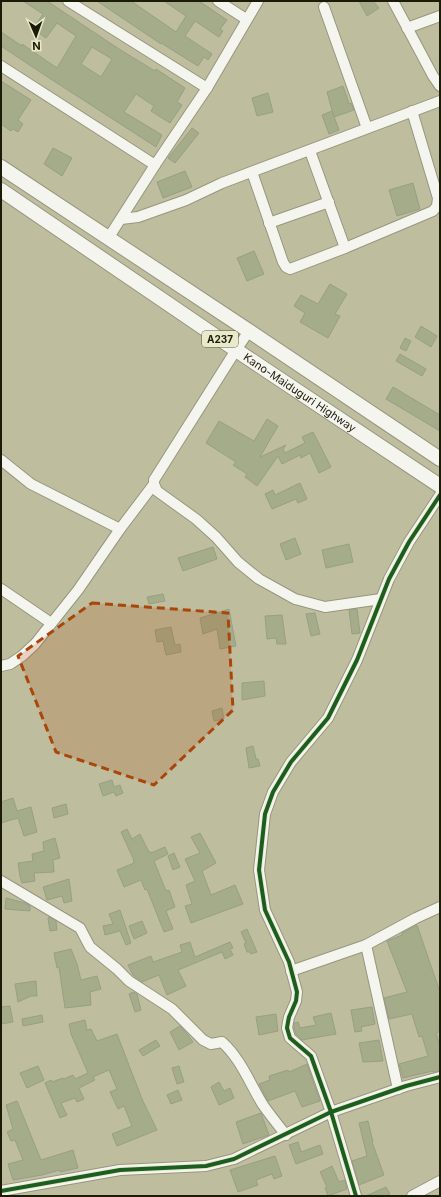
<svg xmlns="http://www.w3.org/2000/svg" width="441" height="1197" font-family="Inter,sans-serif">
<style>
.building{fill:#a4ac89;stroke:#999e86;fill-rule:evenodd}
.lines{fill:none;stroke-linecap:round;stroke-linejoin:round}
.minor-casing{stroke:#97967e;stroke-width:12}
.highway-casing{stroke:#97967e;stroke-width:16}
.minor{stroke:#f5f5f0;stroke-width:10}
.highway{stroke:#f5f5f0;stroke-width:14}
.cycleway-casing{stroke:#e9e9cc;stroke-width:6}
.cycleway{stroke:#1b5e20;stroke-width:4}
.marked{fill:#ab460a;fill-opacity:0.2;stroke:#ab460a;stroke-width:3;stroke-dasharray:8 5;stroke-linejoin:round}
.labels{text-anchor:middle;stroke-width:3;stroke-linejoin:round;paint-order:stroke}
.shield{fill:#e9e9cc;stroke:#5a5941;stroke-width:1}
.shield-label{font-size:10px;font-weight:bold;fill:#1c1b05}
.street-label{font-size:11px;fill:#1c1b05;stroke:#e9e9cc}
</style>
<rect width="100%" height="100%" fill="#bebe9e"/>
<g class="building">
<path d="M23,1H47L119,49L155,71L156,69L185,88L177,102L182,105L170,123L151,111L154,106L136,94L124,112L162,135L156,147L43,74L1,46V32L22,46V44L57,68L76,36L57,23L46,38L33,29L43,14ZM92,47L112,59L101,77L81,64Z"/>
<path d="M97,1H131L176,32L186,16L164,1H199L227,20L220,29L223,31L219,37L195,21L185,36L212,54L208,60L204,57L198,66L161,43V44Z"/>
<path d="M359,1H373L379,8L367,16Z"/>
<path d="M1,81L31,100L18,120L23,124L18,132L13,129L11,131L1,124Z"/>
<path d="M343,86L349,104L351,103L354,110L334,117L327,92Z"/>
<path d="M268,93L273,112L257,116L252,98Z"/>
<path d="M332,111L339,130L329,134L322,115Z"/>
<path d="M192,128L199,133L175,163L168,158Z"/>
<path d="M53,148L72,158L62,176L44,164Z"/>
<path d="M185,171L192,187L163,198L157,182Z"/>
<path d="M413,183L420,209L397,216L389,190Z"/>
<path d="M254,251L264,274L247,281L237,258Z"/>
<path d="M330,284L347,294L335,314L340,316L328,338L300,322L305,313L294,306L301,295L318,304Z"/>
<path d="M421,326L437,336L431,347L415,337Z"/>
<path d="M405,338L411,341L406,351L400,348Z"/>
<path d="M400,354L426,369L422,376L396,361Z"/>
<path d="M393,387L440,415V431L386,399Z"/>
<path d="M267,419L278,426L260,457L286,445L283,449L285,453L305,443L302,437L313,432L331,467L319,473L310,453L301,458L300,455L282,464L278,456L257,486L245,477L247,474L233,465L236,462L206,443L219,421L254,441Z"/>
<path d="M300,483L307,499L298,503L296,499L272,509L265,494L273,490L275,495Z"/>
<path d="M295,538L301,554L286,560L280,544Z"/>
<path d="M349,544L353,562L326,568L322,550Z"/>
<path d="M213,547L217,559L183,571L178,558Z"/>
<path d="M163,594L165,601L149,604L147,597Z"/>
<path d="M229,609L236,646L220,649L217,629L203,634L200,618Z"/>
<path d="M357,609L360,633L352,634L349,610Z"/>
<path d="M315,613L320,634L311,636L306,614Z"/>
<path d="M282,615L286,644H277L276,638L267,639L265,616Z"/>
<path d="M171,627L175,645L180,644L181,652L166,655L163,641L157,642L155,630Z"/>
<path d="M264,681L265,696L242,700V683Z"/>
<path d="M222,708L224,719L214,721L212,711Z"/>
<path d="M253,746L256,759H258L260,766L249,768L246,748Z"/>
<path d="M112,780L114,787L120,785L123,793L116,796L114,792L103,796L99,784Z"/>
<path d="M13,798L17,811L31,807L37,832L24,836L18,818L1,823V802Z"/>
<path d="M66,804L68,814L54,818L52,808Z"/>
<path d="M127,829L132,839L140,834L149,852H151V853L165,847L168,854L154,861L166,891L169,890L175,907L166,911L173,929L164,932L147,889L145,890L141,880L124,887L117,870L134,863L133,858L121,832Z"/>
<path d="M200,833L216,863L202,871L211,895L235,885L243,904L191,923L185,906L192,904L186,885L195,881L185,859L200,853L191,837Z"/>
<path d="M55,838L60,858L53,860L54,872L34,873L35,881L22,883L20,876L18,863L33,861L32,854L44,851L43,842Z"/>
<path d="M174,853L180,867L173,870L168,856Z"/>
<path d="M69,879L72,901L64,903L62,896L47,900L43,887Z"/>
<path d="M6,898L25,903L30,906V911L5,909Z"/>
<path d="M120,910L131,943L126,945L120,931L105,935L103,926L113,924L109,914Z"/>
<path d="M49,917L56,921L57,930L50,931L48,918Z"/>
<path d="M142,921L147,933L134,939L129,926Z"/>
<path d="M417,925L440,992V1031L436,1033L440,1046V1071L433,1072V1071L403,1078L399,1064L428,1056L422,1036L419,1037L412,1014L389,1019L384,998L407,992L387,941L402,935V933Z"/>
<path d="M247,929L257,952L251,954L250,952H247L244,944L246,943L241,932Z"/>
<path d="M190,942L195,957L230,942L233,948L230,949L233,955L225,959L222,952L178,970L186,986L167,995L159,975L142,982L133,975L128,965L151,956L153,962L182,952L180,945Z"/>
<path d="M71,949L77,964L81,980L97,976L101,989L90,992L91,1005L65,1008L59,967L57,968L54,953Z"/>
<path d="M36,981L37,996H31L18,1002L15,984Z"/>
<path d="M134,992L137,994L141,1010L135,1012L129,994Z"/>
<path d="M10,1006L13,1022L1,1024V1007Z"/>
<path d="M372,1007L375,1024L361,1027L362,1031L355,1032L351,1010Z"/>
<path d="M331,1013L336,1034L302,1040L296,1034L294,1028V1023L298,1022L300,1028L316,1025L313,1017Z"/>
<path d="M276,1014L278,1031L259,1035L256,1017Z"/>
<path d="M42,1015L43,1022L23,1026L22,1019Z"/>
<path d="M85,1020L87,1030L91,1029L97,1041L117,1034L142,1099L157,1130L117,1146L112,1134L132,1126L124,1106L118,1109L110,1092L117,1089L109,1070L93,1077L95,1080L79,1088L84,1099L77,1102L75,1098L61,1103L67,1115L60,1118L45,1083L51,1080L52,1082L63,1078L64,1079L73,1075L75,1079L88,1073L71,1034L69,1024Z"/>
<path d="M180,1026L188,1035L193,1042L179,1050L170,1032Z"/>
<path d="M156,1040L160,1046L143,1056L139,1050Z"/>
<path d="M379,1040L383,1061L363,1062L359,1043Z"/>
<path d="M307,1064L320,1101L302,1107L295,1091L268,1101L259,1084L270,1080L269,1076L288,1070L289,1072Z"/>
<path d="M38,1066L44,1080L27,1088L20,1073Z"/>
<path d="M179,1066L184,1082L177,1084L172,1068Z"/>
<path d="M219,1082L224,1091L230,1088L234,1098L219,1105L211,1087Z"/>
<path d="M178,1090L182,1100L171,1104L167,1095Z"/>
<path d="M17,1101L41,1160L73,1150L78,1168L60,1172V1170L42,1175L13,1180L8,1164L23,1160L15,1140L11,1141L7,1132L13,1129L6,1105Z"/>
<path d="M261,1113L269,1135L243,1144L236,1122Z"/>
<path d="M368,1121L373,1142H372L384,1175L359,1185L352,1161L367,1156L359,1123Z"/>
<path d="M298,1142L301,1152L320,1145L323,1154L296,1164L289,1145Z"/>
<path d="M275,1156L282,1176L274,1179L272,1174L256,1180L258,1185L238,1192L230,1170Z"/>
<path d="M332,1166L339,1182L345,1180L347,1189L328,1196L325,1188L327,1187L320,1172Z"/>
<path d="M386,1187L390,1194L385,1196H366Z"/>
</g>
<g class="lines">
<defs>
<g id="minor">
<path d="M68,1L207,88"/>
<path d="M218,1L246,19"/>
<path d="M393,1L433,76L440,86"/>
<path d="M324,7L367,128"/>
<path d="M407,28L440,16"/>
<path d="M1,66L155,165L109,237"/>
<path d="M155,165L207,88L258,1"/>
<path d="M252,172L283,262L286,267L290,269L345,248L310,151"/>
<path d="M121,219L138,217L186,200L222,183L440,101"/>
<path d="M269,223L329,202"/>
<path d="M345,248L433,211L437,206L438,198L412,111"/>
<path d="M249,331L236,350L154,480V484L157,491L196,519L216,537L238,562L259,579L295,599L325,607L381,599"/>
<path d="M1,460L31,484L120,529"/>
<path d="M1,589L51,623"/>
<path d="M1,666L10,664L22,656L35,644L78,590L120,529L154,484"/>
<path d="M1,881L80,928L90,947L117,969L129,981L172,1009L203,1040L211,1044L222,1042C241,1059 250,1084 263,1105C270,1115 278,1125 286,1135"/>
<path d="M366,945L398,1089"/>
<path d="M291,971L366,945L416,918L440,907"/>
<path d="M1,1191L120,1170L206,1166L234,1159L331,1112L406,1086L440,1077"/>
<path d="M356,1196L331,1112L311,1056L290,1038L287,1028L288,1022L289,1017L296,1001L297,992L289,962L265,910L259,870L265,814L273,792L291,762L328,718L357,660L389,579L409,542L440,495"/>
<path d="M412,1196L440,1181"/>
</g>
<g id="highway">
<path d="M1,167L249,331L440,459"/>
<path id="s1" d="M1,190L236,350L440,486"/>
</g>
</defs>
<use href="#minor" class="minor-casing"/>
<use href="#highway" class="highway-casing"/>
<use href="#minor" class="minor"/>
<use href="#highway" class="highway"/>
<defs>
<g id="cycleway">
<path d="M1,1191L120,1170L206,1166L234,1159L331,1112L406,1086L440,1077"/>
<path d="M356,1196L331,1112L311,1056L290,1038L287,1028L288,1022L289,1017L296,1001L297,992L289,962L265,910L259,870L265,814L273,792L291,762L328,718L357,660L389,579L409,542L440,495"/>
</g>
</defs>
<use href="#cycleway" class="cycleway-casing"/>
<use href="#cycleway" class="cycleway"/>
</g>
<path class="marked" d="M92,603L228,613L233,710L154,785L56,752L18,656Z"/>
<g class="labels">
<rect class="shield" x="202" y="331" width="36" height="16" rx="3"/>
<g class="shield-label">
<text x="220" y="343">A237</text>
</g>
<g class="street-label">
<text dy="4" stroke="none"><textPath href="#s1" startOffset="361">Kano-Maiduguri Highway</textPath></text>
</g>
</g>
<rect width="441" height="1197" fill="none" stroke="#1c1b05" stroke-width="4"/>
<g transform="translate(36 36) rotate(178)" stroke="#e9e9cc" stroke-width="3" paint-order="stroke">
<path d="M0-3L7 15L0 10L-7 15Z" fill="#1c1b05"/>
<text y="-6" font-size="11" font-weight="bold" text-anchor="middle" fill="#1c1b05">N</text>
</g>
</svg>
